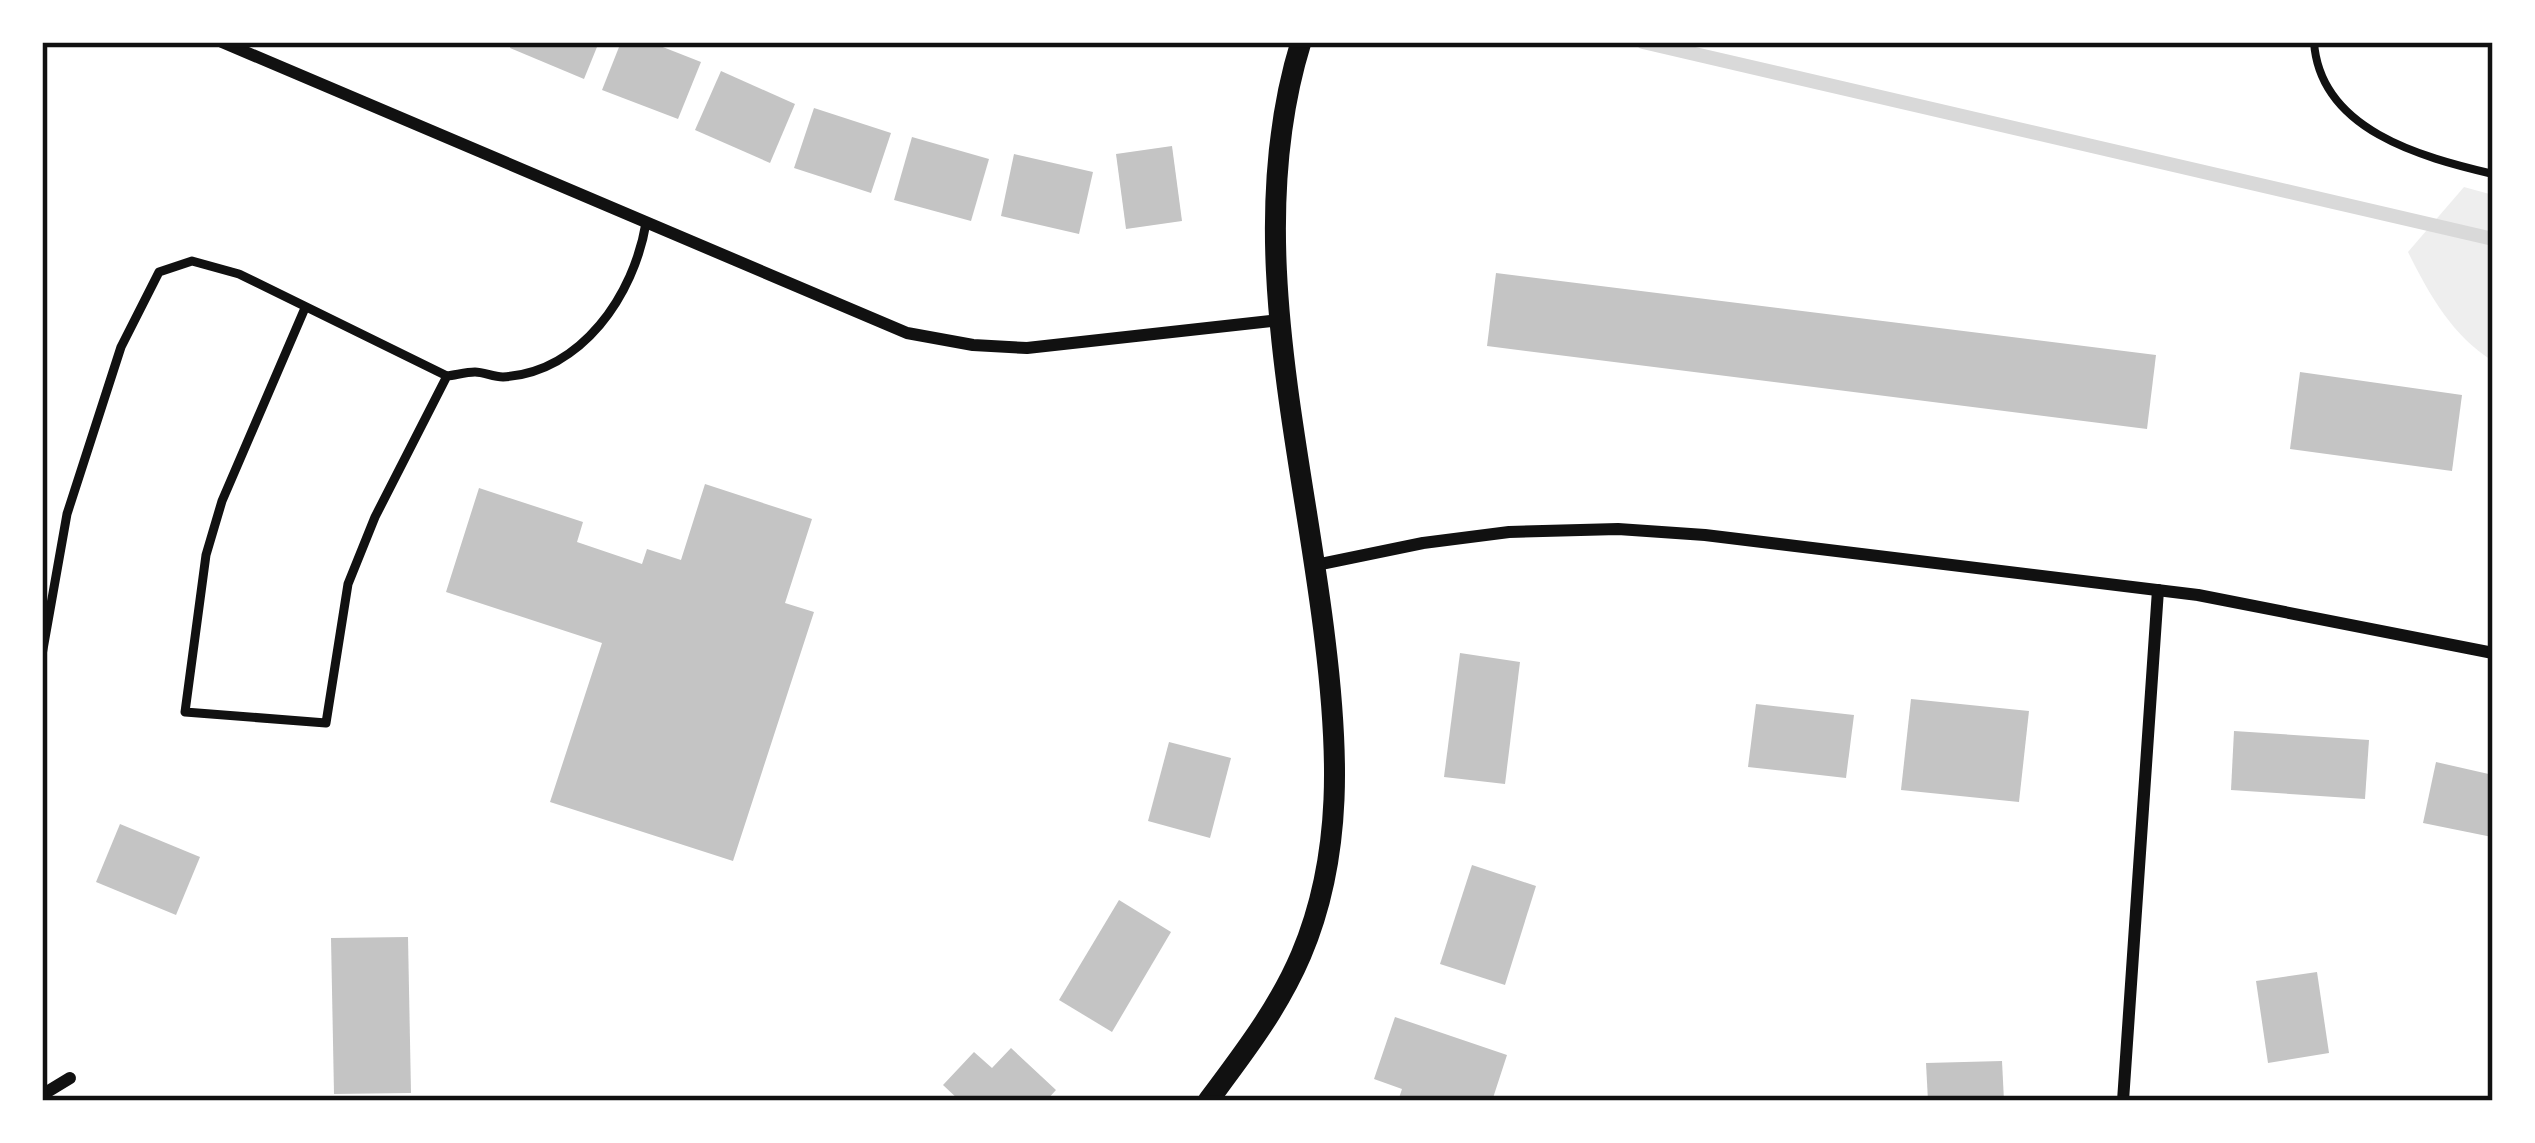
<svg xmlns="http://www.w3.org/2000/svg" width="2535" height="1143" font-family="'Space Grotesk',sans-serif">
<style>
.green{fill:#eee}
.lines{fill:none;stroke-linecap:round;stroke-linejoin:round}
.stream{stroke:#d9d9d9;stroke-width:14}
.building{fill:#c4c4c4}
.path{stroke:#111;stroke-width:8}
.service{stroke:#111;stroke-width:9}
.minor{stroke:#111;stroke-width:12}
.tertiary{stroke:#111;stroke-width:21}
.neatline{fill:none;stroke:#111;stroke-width:4.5}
</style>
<rect width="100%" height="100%" fill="#fff"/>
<path class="green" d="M2464,187L2493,195V361C2452,336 2429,294 2408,252Z"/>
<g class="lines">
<path class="stream" d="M1643,42L2493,239"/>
</g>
<g class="building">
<path d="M512,42H599L584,79L510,48Z"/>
<path d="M621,42H650L701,62L678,119L602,90Z"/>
<path d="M721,71L795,104L770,163L695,130Z"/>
<path d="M814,108L891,133L871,193L794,168Z"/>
<path d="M912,137L989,159L971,221L894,200Z"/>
<path d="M1172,146L1182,221L1126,229L1116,154Z"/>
<path d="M1014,154L1093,172L1079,234L1001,216Z"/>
<path d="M1496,273L2156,355L2147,429L1487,346Z"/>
<path d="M2300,372L2462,395L2452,471L2290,449Z"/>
<path d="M705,484L812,519L785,603L814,612L733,861L550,802L602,643L446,592L479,488L583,522L577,542L642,564L647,549L681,560Z"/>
<path d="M1460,653L1520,662L1505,784L1444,777Z"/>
<path d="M1911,699L2029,711L2019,802L1901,790Z"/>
<path d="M1756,704L1854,715L1846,778L1748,767Z"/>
<path d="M2234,731L2369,740L2365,799L2231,790Z"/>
<path d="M1169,742L1231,758L1210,838L1148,821Z"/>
<path d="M2436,762L2493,775L2492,837L2423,823Z"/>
<path d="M120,824L200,857L176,915L96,882Z"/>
<path d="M1472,865L1536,886L1505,985L1440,964Z"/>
<path d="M1119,900L1171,932L1112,1032L1059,1000Z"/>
<path d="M408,937L411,1093L334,1094L331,938Z"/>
<path d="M2317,972L2329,1053L2268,1063L2256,981Z"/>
<path d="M1395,1017L1507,1055L1492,1101H1398L1402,1089L1374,1079Z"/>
<path d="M1011,1048L1056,1090L1046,1101H960L943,1085L974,1052L992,1068Z"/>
<path d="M2002,1061L2004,1101H1928L1926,1063Z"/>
</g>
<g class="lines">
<path class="path" d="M2314,42C2320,130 2421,157 2493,174"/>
<g class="service">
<path d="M305,308L222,501L206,555L185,712L326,723L348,584L375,517L447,376C456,375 466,372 475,372C484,372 493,377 503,377C582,372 634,295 646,223"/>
<path d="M42,655L67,514L121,347L159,272L192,261L239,274L447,376"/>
</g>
<g class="minor">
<path d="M222,42L907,333L973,345L1027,348L1280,320"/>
<path d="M1316,565L1423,543L1509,532L1618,529L1705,535L2198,595L2493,653"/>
<path d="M42,1095L70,1078"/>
<path d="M2123,1101L2158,590"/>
</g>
<path class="tertiary" d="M1208,1101C1243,1054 1278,1009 1301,955C1344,854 1338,746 1325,640C1302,445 1241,236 1301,42"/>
</g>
<rect width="2535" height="1143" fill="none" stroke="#ffffff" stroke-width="90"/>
<rect x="45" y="45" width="2445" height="1053" class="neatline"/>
</svg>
